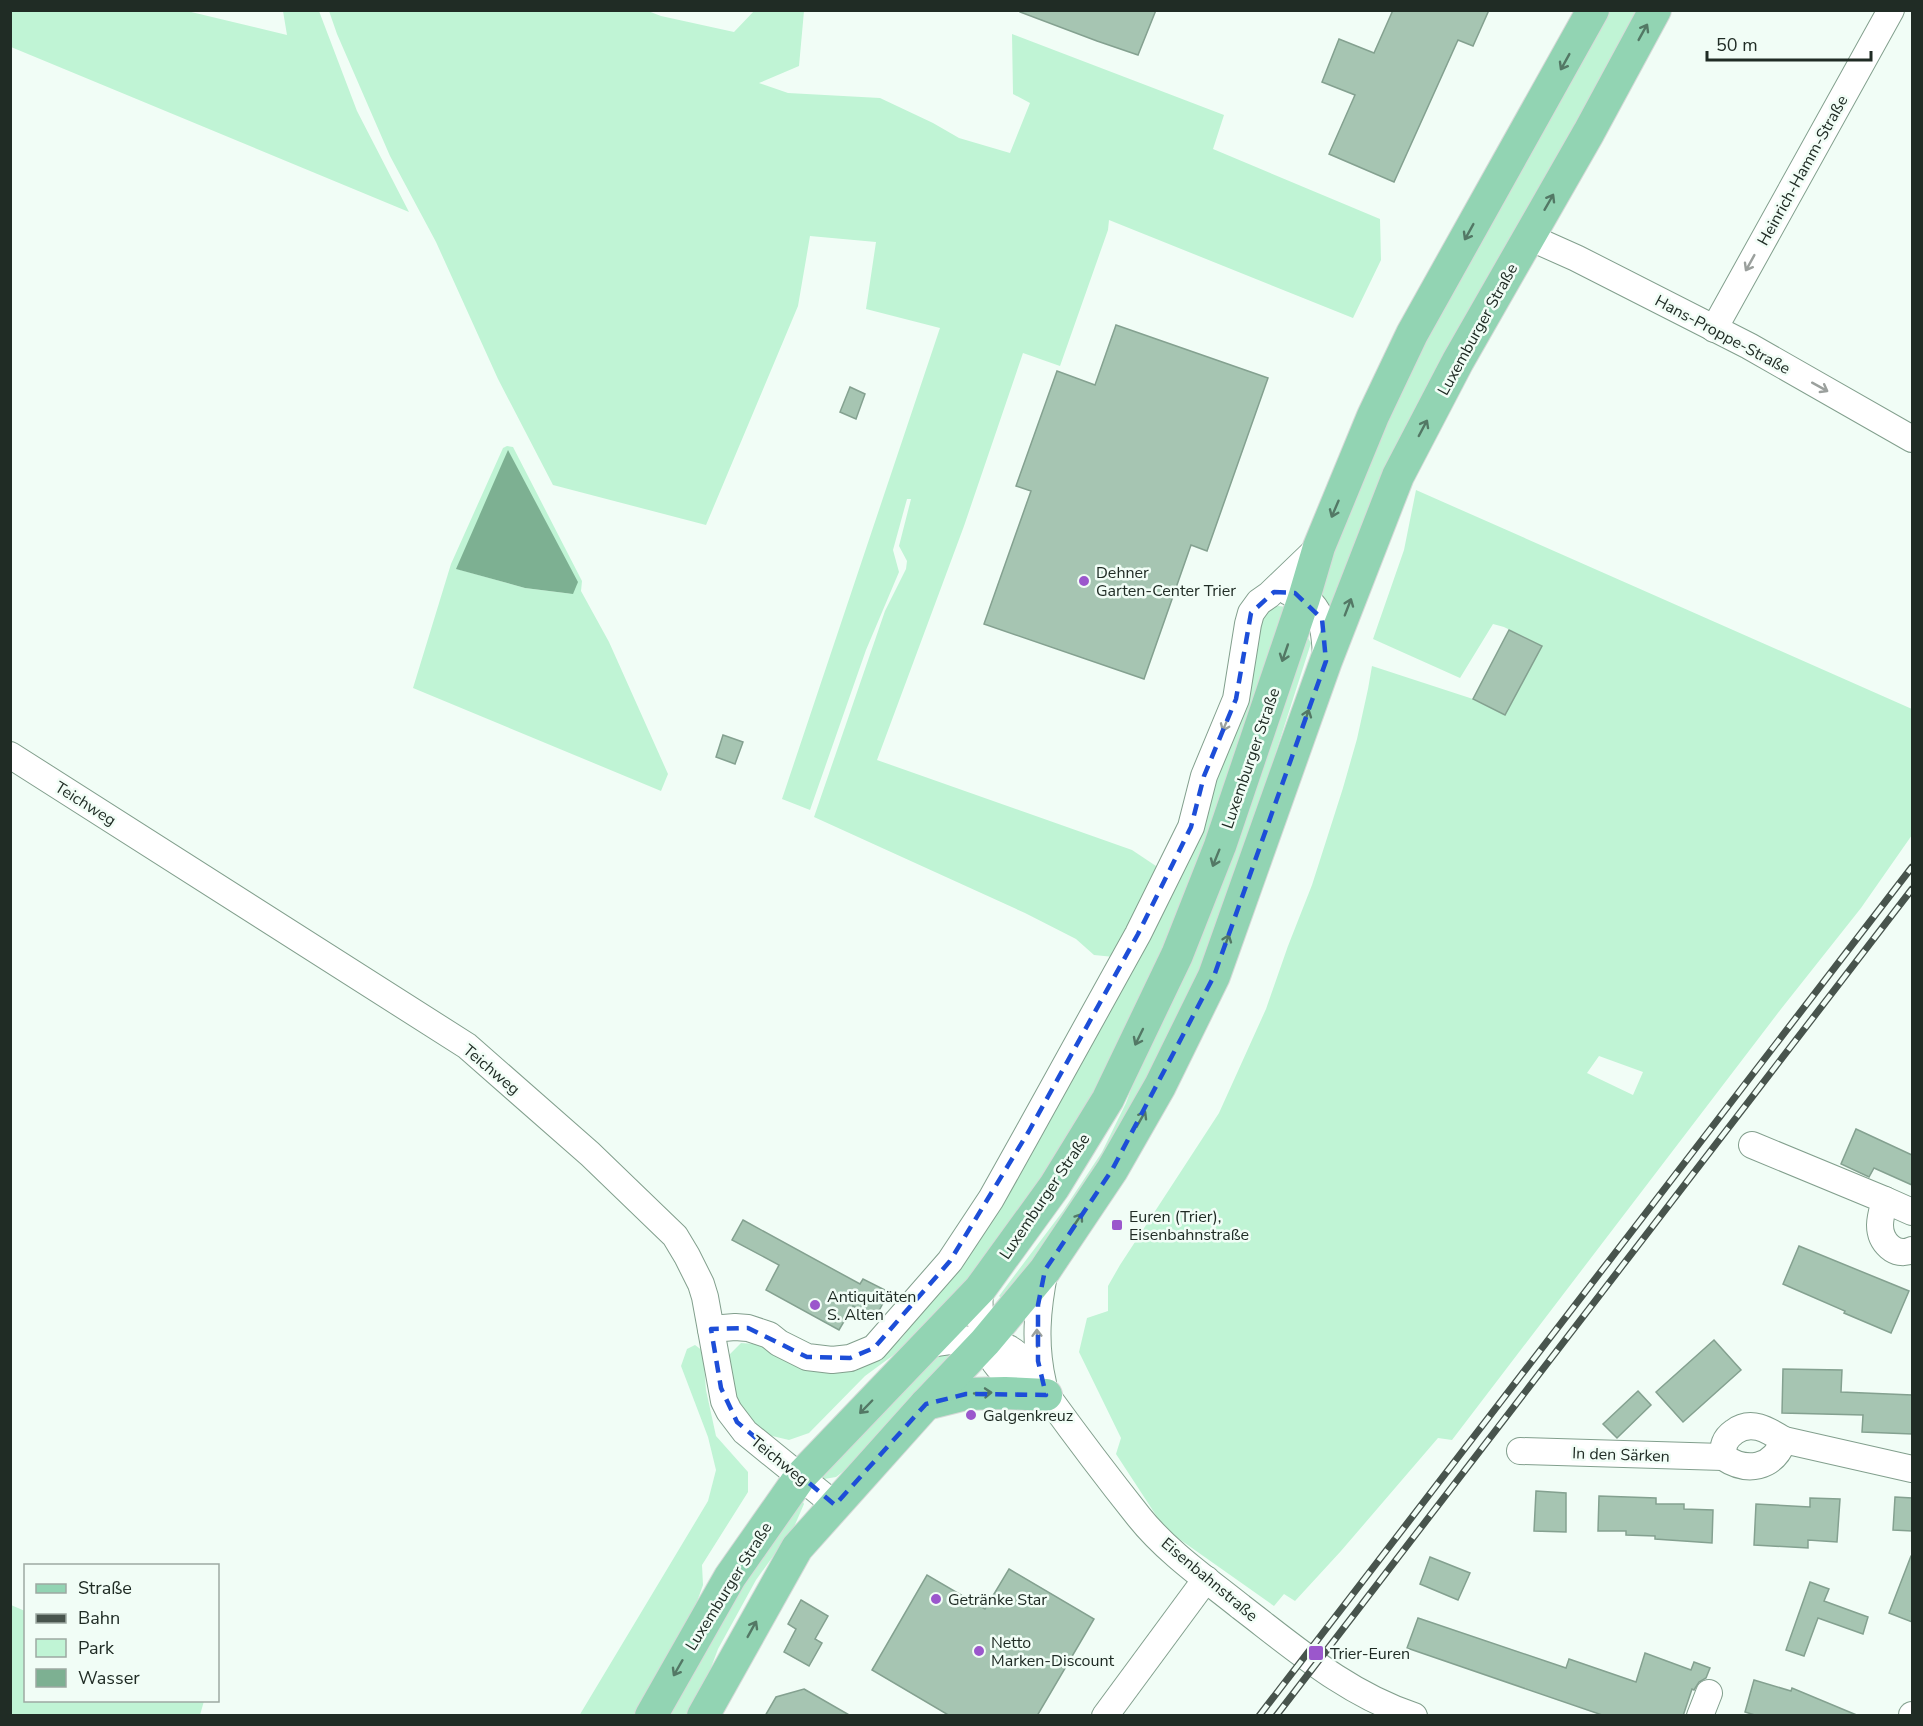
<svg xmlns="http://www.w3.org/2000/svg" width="1923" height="1726" font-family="'Nunito Sans',sans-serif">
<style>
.green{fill:#c0f4d5;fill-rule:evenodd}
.water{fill:#7db092}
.building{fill:#a6c5b2;stroke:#84a190;stroke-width:1.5}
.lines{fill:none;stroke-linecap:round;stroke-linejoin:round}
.minor-casing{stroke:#829f8d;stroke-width:28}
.major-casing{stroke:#d7d9d8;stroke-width:34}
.minor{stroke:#fff;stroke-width:26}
.major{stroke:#92d4b3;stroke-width:32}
.rail-casing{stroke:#48544d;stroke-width:7}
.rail{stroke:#f1fdf6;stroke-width:4.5;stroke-dasharray:14;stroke-linecap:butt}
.oneway{stroke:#537865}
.oneway2{stroke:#9ba09d}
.marked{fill:none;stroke:#1d4ed8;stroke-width:4.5;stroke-dasharray:12 8;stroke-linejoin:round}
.poi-dot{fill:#9b57cc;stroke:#f1fdf6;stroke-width:2}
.labels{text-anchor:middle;stroke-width:5;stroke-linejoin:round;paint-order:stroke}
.street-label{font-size:16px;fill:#202c25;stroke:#f1fdf6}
.poi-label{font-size:16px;fill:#202c25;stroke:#f1fdf6;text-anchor:start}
</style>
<rect width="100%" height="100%" fill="#f1fdf6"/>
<g class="green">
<path d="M10,11H187L287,35L283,11H319L357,111L409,212L11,47Z"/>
<path d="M329,11H648L661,16L734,32L754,11H804L799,66L759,83L788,93L880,98L933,123L959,138L1010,153L1030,103L1013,94L1012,34L1224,115L1213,149L1380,219L1381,260L1353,318L1109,220L1108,230L1060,366L1023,353L964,526L877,760L1132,850L1159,868L1114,957L1094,955L1076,939L1025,913L814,817L885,611L906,569L907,561L899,546L911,499H907L893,550L899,572L866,650L810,810L782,799L940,328L866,309L876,242L810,236L798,306L706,525L553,485L498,379L436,242L390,156L337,34Z"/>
<path d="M1608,11H1639L1331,622L1319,595L1373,447L1401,388L1464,269Z"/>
<path d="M507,446L513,447L582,581L581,591L609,642L668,774L661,791L413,688L451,564L503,448ZM457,569L573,594L525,588Z"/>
<path d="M1416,490L1912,709V835L1861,908L1781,1009L1452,1440L1438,1438L1341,1551L1295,1601L1284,1594L1274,1606L1165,1529L1116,1454L1121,1438L1079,1352L1087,1318L1108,1311V1286L1120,1265L1219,1113L1266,1009L1288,946L1312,885L1343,788L1357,739L1368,689L1372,666L1473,699L1505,714L1542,646L1504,627L1493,624L1460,678L1373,639L1404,550ZM1599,1056L1643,1072L1633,1095L1587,1073Z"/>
<path d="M1278,606L1287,607L1195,885L1115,1064L1014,1222L958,1291L914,1340L865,1376L809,1433L789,1440L768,1435L750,1420L734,1400L728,1356L741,1343L757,1344L785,1359L811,1370H840L865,1363L901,1339L986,1230L1129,975L1258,627L1266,610Z"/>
<path d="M1308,638L1311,643L1275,755L1273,782L1217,948L1109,1158L1006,1302L999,1296L1063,1211L1102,1152L1126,1103L1137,1073L1180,987L1213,900L1304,639Z"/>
<path d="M695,1345L703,1351L706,1390L716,1436L748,1472V1492L702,1565L703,1585L685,1635L638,1715L579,1716L708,1501L716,1470L708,1437L681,1366L687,1349Z"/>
<path d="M953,1351L955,1356L849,1467L836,1477L824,1479L821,1474L931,1357Z"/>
<path d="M802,1500L804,1504L794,1527L756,1580L718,1649L700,1697L690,1715L665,1716L746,1575Z"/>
<path d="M11,1605L25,1611L26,1700L204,1701L200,1715H11Z"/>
</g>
<path class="water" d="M508,450L578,582L573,594L525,588L456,569Z"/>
<g class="building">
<path d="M1020,10H1156L1138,55L1097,41L1020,12Z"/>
<path d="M1393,10H1489L1473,46L1458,40L1394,182L1329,154L1355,95L1322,82L1339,39L1374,53Z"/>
<path d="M1116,325L1268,378L1207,551L1191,545L1144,679L984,624L1031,491L1016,486L1057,371L1095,385Z"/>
<path d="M850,387L865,394L856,419L840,412Z"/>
<path d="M1509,630L1542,646L1505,715L1473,699Z"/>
<path d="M723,735L743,742L735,764L716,757Z"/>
<path d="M1856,1129L1912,1155V1185L1874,1168L1869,1177L1841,1164Z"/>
<path d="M743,1220L860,1284L863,1279L889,1292L875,1318L853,1306L839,1330L766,1290L779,1265L732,1240Z"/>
<path d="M1799,1246L1909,1291L1891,1333L1844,1313L1845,1311L1783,1284Z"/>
<path d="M1714,1340L1741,1370L1683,1422L1656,1392Z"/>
<path d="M1783,1369L1842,1370L1841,1392L1912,1395V1434L1862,1432L1863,1415L1782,1413Z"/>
<path d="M1638,1391L1651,1405L1617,1438L1603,1424Z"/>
<path d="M1536,1491L1566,1493V1532L1534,1531Z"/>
<path d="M1599,1496L1656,1498V1504H1684V1509L1713,1510L1712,1543L1655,1539V1536L1626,1535V1531H1598Z"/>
<path d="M1895,1497L1912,1498V1531L1893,1530Z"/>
<path d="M1810,1498L1840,1499L1837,1542L1808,1540V1548L1754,1545L1756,1504L1810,1507Z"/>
<path d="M1911,1556H1912V1622L1889,1613Z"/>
<path d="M1430,1557L1470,1573L1458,1600L1420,1584Z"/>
<path d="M1009,1569L1094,1619L1037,1716H950L872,1670L927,1575L985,1609Z"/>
<path d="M1810,1582L1829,1589L1824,1601L1868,1617L1863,1634L1818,1618L1804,1656L1786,1650Z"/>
<path d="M801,1600L828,1616L815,1639L822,1643L809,1666L784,1652L796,1629L788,1624Z"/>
<path d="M1418,1618L1566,1668L1569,1659L1636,1682L1645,1653L1691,1670L1694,1662L1710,1668L1706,1678L1699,1682L1694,1690L1692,1689L1683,1716H1605L1407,1648Z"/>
<path d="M1754,1680L1791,1691L1792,1688L1859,1716H1758L1745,1712Z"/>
<path d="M804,1689L851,1716H765L776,1697Z"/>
</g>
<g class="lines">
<defs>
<g id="minor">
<path d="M1529,237L1576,258L1749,346L1912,439"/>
<path d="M1714,329L1891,10"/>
<path d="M1289,592C1323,599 1325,630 1326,658"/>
<path d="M10,755L467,1046L590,1154L675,1236L687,1256L701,1284L705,1297L724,1401L729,1411L745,1432L835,1505"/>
<path d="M1752,1145L1885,1200C1883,1208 1880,1217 1880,1225C1880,1242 1895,1258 1912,1250"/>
<path d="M1885,1200L1912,1212"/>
<path d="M980,1289C978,1320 982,1360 1011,1378C1020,1384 1031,1388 1040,1392"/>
<path d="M711,1329L735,1327L748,1328L769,1335L779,1343L807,1357L832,1360L850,1358L874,1348L950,1261L991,1199L1029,1131L1138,934L1191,827L1204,776L1236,699L1248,624L1251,613L1259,602L1269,595L1319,547"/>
<path d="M927,1345C951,1340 985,1335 1008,1348C1027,1358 1035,1380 1048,1397C1077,1437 1108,1478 1139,1517C1167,1552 1206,1579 1241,1607C1296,1649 1347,1694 1414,1716"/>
<path d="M1043,1383C1034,1344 1037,1309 1045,1270"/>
<path d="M1520,1451L1723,1457C1747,1473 1773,1469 1784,1440L1912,1469"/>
<path d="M1723,1457C1723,1446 1724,1439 1734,1432C1751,1419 1768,1430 1784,1440"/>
<path d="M1105,1716L1206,1579"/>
<path d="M1700,1716L1709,1693"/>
<path d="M1912,1716V1715"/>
</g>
<g id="major">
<path d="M926,1404L966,1394L1005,1393L1046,1395"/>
<path d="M651,1716L730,1577L800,1477L980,1289L1054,1187L1108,1099L1177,955L1220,846L1304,598L1319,547L1373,416L1412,334L1593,10"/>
<path d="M703,1716L797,1548L926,1404L985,1342L1045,1270L1112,1170L1160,1086L1214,976L1326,661L1398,476L1458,361L1589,132L1655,10"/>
</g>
</defs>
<use href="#minor" class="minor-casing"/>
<use href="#major" class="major-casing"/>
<use href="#minor" class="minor"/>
<use href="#major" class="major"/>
<defs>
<g id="rail">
<path d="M1259,1716L1912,867"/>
<path d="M1276,1716L1912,889"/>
</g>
</defs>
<use href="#rail" class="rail-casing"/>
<use href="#rail" class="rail"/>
</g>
<defs><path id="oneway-shaft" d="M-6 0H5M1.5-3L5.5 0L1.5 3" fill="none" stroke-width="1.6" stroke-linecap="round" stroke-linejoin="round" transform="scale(1.5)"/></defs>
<g class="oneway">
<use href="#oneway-shaft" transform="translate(1643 32) rotate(-61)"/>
<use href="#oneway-shaft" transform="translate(1565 62) rotate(119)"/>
<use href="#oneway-shaft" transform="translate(1549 202) rotate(-60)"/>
<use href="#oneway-shaft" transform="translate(1469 232) rotate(119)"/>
<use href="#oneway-shaft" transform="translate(1423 428) rotate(-62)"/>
<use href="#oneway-shaft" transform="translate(1335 509) rotate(113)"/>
<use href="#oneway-shaft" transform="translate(1348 607) rotate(-69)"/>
<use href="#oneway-shaft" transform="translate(1285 653) rotate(109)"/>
<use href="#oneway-shaft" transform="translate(1306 718) rotate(-71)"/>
<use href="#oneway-shaft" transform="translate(1216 858) rotate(112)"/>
<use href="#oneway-shaft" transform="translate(1226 943) rotate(-70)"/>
<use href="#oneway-shaft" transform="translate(1139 1037) rotate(116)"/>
<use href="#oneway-shaft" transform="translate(1141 1119) rotate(-60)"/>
<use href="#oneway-shaft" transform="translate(1077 1221) rotate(-56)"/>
<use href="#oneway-shaft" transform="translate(983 1393) rotate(-3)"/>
<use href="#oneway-shaft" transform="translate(866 1407) rotate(134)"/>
<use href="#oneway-shaft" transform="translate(752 1629) rotate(-61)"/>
<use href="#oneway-shaft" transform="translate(678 1668) rotate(120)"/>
</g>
<g class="oneway2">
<use href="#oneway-shaft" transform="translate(1750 263) rotate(119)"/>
<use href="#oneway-shaft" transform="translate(1820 387) rotate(29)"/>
<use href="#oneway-shaft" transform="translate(1226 723) rotate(113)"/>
<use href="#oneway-shaft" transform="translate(1037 1338) rotate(-91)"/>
</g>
<path class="marked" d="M1274,592L1295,593L1322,619L1326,661L1214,976L1112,1170L1045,1270L1038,1305V1361L1046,1395L966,1394L926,1404L835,1505L737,1422L721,1388L711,1329L748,1328L807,1357L850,1358L874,1348L950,1261L1029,1131L1138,934L1191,827L1204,776L1236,699L1251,613Z"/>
<g class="poi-dot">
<circle cx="1084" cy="581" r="6"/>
<rect x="1111" y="1219" width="12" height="12" rx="3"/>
<circle cx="815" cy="1305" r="6"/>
<circle cx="971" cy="1415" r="6"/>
<circle cx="936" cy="1599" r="6"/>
<circle cx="979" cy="1651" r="6"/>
<rect x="1308" y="1645" width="16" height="16" rx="3"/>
</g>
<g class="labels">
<g class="street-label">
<text transform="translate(1802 170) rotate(-61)" y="6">Heinrich-Hamm-Straße</text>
<text transform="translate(1477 329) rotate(-61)" y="6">Luxemburger Straße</text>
<text transform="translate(1723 334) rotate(28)" y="6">Hans-Proppe-Straße</text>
<text transform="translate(1250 758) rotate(-71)" y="6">Luxemburger Straße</text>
<text transform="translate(86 803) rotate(32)" y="6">Teichweg</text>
<text transform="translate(492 1069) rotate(40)" y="6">Teichweg</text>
<text transform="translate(1044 1196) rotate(-56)" y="6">Luxemburger Straße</text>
<text transform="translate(1621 1454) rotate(2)" y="6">In den Särken</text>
<text transform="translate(780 1460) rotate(39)" y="6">Teichweg</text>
<text transform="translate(1210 1579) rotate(40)" y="6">Eisenbahnstraße</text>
<text transform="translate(728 1586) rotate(-58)" y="6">Luxemburger Straße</text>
</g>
<g class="poi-label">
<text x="1096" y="578">Dehner<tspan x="1096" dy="18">Garten-Center Trier</tspan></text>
<text x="1129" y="1222">Euren (Trier),<tspan x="1129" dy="18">Eisenbahnstraße</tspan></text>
<text x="827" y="1302">Antiquitäten<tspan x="827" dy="18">S. Alten</tspan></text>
<text x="983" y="1421">Galgenkreuz</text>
<text x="948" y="1605">Getränke Star</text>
<text x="991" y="1648">Netto<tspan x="991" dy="18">Marken-Discount</tspan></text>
<text x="1330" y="1659">Trier-Euren</text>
</g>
</g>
<rect width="1923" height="1726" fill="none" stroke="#202c25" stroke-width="24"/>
<rect x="24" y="1564" width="195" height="138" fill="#f1fdf6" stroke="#9da9a2" stroke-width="1.5"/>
<rect x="36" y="1584" width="30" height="9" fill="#92d4b3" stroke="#9da9a2" stroke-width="1.5"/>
<text x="78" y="1594" font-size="18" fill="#202c25">Straße</text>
<rect x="36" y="1614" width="30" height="9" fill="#48544d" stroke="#9da9a2" stroke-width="1.5"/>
<text x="78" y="1624" font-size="18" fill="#202c25">Bahn</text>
<rect x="36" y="1639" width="30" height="18" fill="#c0f4d5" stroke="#9da9a2" stroke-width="1.5"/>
<text x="78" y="1654" font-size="18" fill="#202c25">Park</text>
<rect x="36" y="1669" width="30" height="18" fill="#7db092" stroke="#9da9a2" stroke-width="1.5"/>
<text x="78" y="1684" font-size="18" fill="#202c25">Wasser</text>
<path d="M1707 51v9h164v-9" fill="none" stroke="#202c25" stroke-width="3"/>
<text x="1716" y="51" font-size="18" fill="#202c25" stroke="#f1fdf6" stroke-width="4.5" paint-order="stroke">50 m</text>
</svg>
